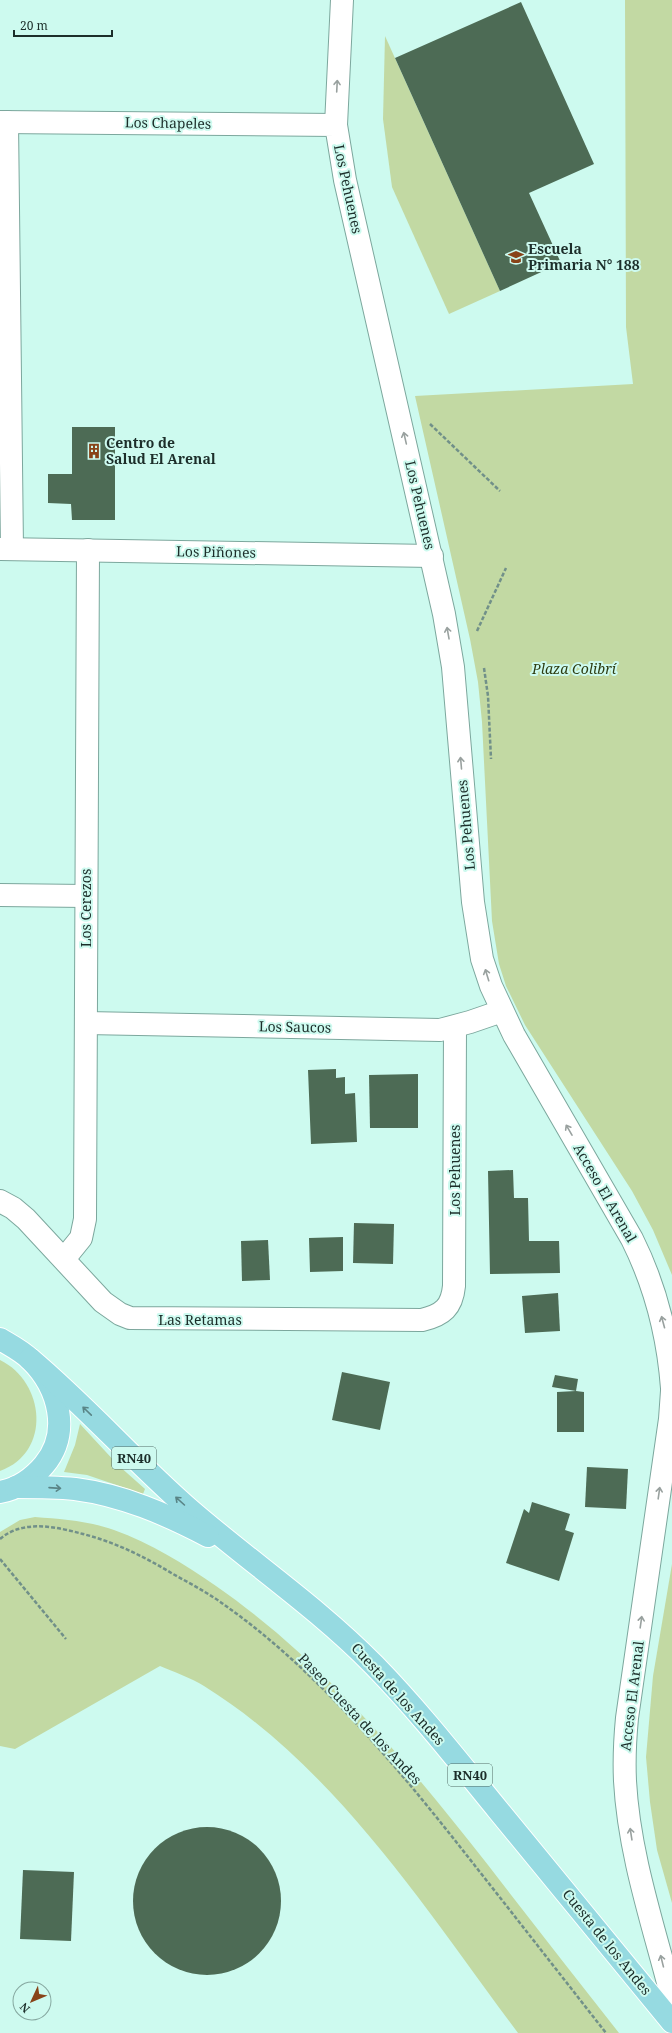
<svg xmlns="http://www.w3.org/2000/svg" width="672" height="2033" font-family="'Noto Serif',serif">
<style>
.green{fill:#c2d9a3}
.building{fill:#4d6b55}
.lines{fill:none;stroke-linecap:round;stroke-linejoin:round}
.minor-casing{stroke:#7ca79d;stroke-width:24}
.tertiary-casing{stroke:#7ca79d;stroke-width:24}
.primary-casing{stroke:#fff;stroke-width:24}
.path{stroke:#719089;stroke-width:2.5;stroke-dasharray:4 2;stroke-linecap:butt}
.minor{stroke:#fff;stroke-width:22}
.tertiary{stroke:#fff;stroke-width:22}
.primary{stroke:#96dae1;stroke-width:22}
.oneway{stroke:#99a19f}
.oneway2{stroke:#598486}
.labels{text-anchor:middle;stroke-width:4;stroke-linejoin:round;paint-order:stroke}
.shield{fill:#cdfaef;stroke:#516b65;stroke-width:1}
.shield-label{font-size:13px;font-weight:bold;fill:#1c2e2a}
.street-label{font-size:14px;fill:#1c2e2a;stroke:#cdfaef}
.poi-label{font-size:14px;font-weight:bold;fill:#1c2e2a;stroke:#cdfaef;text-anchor:start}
.park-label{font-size:14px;font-style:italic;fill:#2d3c11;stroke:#cdfaef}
</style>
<rect width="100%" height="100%" fill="#cdfaef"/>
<g class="green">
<path d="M625,0H672V1275L653,1230L632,1191L525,1025L506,986L499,964L492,921L482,722L478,682L470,639L415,396L633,384L626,327Z"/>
<path d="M385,36L500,291L449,314L392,187L383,119Z"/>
<path d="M0,1360C45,1382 52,1452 0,1471Z"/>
<path d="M80,1424L118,1465L145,1489L143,1494L87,1475L64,1472L75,1445Z"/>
<path d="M35,1517C61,1519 89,1521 114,1530C151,1543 184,1564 216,1586C324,1661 407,1762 488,1865C531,1921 575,1977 619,2033H518C427,1911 336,1768 204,1686C191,1678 174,1672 160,1666L15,1749L0,1746V1532L20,1520Z"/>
<path d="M672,1564V1903L657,1850L650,1802L646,1757L653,1676Z"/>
</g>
<g class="building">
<path d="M521,2L594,164L529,193L561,263L500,291L395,58Z"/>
<path d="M72,427H115V520H72L71,504L48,503V474H72Z"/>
<path d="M336,1069V1078L345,1077V1094L355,1093L357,1142L311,1144L308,1070Z"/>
<path d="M418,1074V1128H370L369,1075Z"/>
<path d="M513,1170L514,1198H528L529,1241H559L560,1273L490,1274L488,1171Z"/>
<path d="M354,1223L394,1224L393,1264L353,1263Z"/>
<path d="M343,1237V1271L310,1272L309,1238Z"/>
<path d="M268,1240L270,1280L242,1281L241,1241Z"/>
<path d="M558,1293L560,1331L525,1333L522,1296Z"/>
<path d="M342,1372L390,1382L380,1430L332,1420Z"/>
<path d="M555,1375L578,1379L576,1391L552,1387Z"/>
<path d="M576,1391L584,1392V1432H557V1392Z"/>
<path d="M587,1467L628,1469L626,1509L585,1507Z"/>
<path d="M532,1502L570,1514L565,1530L574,1533L559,1581L506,1563L524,1509L529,1513Z"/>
<circle cx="207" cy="1901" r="74"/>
<path d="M23,1870L74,1872L71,1941L20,1939Z"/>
</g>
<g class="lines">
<defs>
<g id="minor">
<path d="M7,122L12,549"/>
<path d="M336,125L342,0"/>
<path d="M0,549L432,556"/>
<path d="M0,895L86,896"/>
<path d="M86,1023L440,1030L470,1022L502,1011"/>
<path d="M0,1201L13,1208L26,1219L103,1302L120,1314L130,1318L422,1320C443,1315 452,1307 454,1286L455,1027"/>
<path d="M64,1259L81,1238L85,1219L88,550"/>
</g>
<g id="tertiary">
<path d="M0,122L336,125L345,180L444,614L453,667L473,902L482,959L491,986L514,1035L632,1239C656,1287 668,1335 672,1388"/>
<path d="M672,1391L670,1419L627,1718C625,1739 624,1760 625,1781C629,1855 654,1927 672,1998"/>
</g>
<g id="primary">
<path d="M0,1339C10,1345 22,1351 31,1360C59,1388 71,1433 44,1465C33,1478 17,1489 0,1492"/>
<path d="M30,1359C86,1406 134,1461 189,1509C250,1562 317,1607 374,1665C418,1710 458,1761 498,1810C556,1881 614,1951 672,2022"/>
<path d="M16,1487C36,1487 55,1487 75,1489C122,1495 166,1514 208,1536"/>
</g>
</defs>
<use href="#minor" class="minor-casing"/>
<use href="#tertiary" class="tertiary-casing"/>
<use href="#primary" class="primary-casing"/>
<g class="path">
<path d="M430,424L500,491"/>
<path d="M477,631L506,568"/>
<path d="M484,668L488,696L491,759"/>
<path d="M0,1539C23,1519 57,1527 83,1534C115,1542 145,1557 173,1574C191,1584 210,1594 226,1606C324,1676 402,1773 476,1867C520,1923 563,1978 606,2033"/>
<path d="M0,1559L66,1639"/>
</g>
<use href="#minor" class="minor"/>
<use href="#tertiary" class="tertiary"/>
<use href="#primary" class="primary"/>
</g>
<defs><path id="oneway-shaft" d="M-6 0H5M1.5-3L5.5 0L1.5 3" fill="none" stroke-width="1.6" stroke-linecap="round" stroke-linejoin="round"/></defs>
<g class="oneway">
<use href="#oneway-shaft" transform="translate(337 86) rotate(-87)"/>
<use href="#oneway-shaft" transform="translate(405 438) rotate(-103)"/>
<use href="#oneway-shaft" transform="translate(448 633) rotate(-100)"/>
<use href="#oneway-shaft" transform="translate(461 763) rotate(-95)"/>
<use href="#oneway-shaft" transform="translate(487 975) rotate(-107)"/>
<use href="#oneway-shaft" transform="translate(569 1130) rotate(-120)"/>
<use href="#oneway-shaft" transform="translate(663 1322) rotate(-105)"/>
<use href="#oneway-shaft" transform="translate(659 1493) rotate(-82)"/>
<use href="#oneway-shaft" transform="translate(641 1622) rotate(-82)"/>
<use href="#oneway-shaft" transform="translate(631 1834) rotate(-99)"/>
<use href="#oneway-shaft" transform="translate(662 1961) rotate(-104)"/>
</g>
<g class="oneway2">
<use href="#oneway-shaft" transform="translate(87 1411) rotate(-136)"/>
<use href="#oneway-shaft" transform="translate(55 1488) rotate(4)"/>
<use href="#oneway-shaft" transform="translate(180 1501) rotate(-138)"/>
</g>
<defs>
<symbol id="school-bare" viewBox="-9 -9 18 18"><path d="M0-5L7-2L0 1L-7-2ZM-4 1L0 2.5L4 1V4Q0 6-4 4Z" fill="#884318" stroke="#cdfaef" stroke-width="2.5" paint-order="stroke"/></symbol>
<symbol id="building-bare" viewBox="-9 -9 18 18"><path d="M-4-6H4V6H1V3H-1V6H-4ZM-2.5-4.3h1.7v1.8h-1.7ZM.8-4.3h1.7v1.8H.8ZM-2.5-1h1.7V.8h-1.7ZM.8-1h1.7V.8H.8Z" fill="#884318" stroke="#cdfaef" stroke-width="2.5" paint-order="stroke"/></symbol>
</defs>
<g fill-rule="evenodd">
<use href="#school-bare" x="505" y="246" width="22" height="22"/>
<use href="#building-bare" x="83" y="440" width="22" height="22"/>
</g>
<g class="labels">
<g class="shield">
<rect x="112" y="1447" width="44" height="22" rx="3"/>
<rect x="448" y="1764" width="44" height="22" rx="3"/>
</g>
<g class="shield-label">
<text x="134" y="1463">RN40</text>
<text x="470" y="1780">RN40</text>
</g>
<g class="street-label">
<text transform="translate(168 123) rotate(1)" y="5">Los Chapeles</text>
<text transform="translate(348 189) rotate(78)" y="5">Los Pehuenes</text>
<text transform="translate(420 505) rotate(77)" y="5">Los Pehuenes</text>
<text transform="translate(216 552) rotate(1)" y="5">Los Piñones</text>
<text transform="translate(466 825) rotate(-95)" y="5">Los Pehuenes</text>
<text transform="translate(86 908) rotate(-90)" y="5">Los Cerezos</text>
<text transform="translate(295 1027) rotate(1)" y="5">Los Saucos</text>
<text transform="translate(455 1170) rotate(-90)" y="5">Los Pehuenes</text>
<text transform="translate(605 1193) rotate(60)" y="5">Acceso El Arenal</text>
<text x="200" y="1325">Las Retamas</text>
<text transform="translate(398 1694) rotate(48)" y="5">Cuesta de los Andes</text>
<text transform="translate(632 1696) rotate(-83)" y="5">Acceso El Arenal</text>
<text transform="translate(360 1719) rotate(47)" y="5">Paseo Cuesta de los Andes</text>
<text transform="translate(607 1942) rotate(51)" y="5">Cuesta de los Andes</text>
</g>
<g class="poi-label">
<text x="528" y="254">Escuela<tspan x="528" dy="16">Primaria N° 188</tspan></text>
<text x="106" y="448">Centro de<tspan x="106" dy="16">Salud El Arenal</tspan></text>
</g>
<g class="park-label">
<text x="574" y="674">Plaza Colibrí</text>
</g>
</g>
<g transform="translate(32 2001) rotate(226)"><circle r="19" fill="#cdfaef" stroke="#86a8a0"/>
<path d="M0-3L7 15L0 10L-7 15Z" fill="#884318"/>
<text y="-6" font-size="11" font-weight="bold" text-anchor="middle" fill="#1c2e2a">N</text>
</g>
<path d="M14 30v6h98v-6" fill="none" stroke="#1c2e2a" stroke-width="2"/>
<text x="20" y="30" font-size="12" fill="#1c2e2a" stroke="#cdfaef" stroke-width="3" paint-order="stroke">20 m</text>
</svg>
